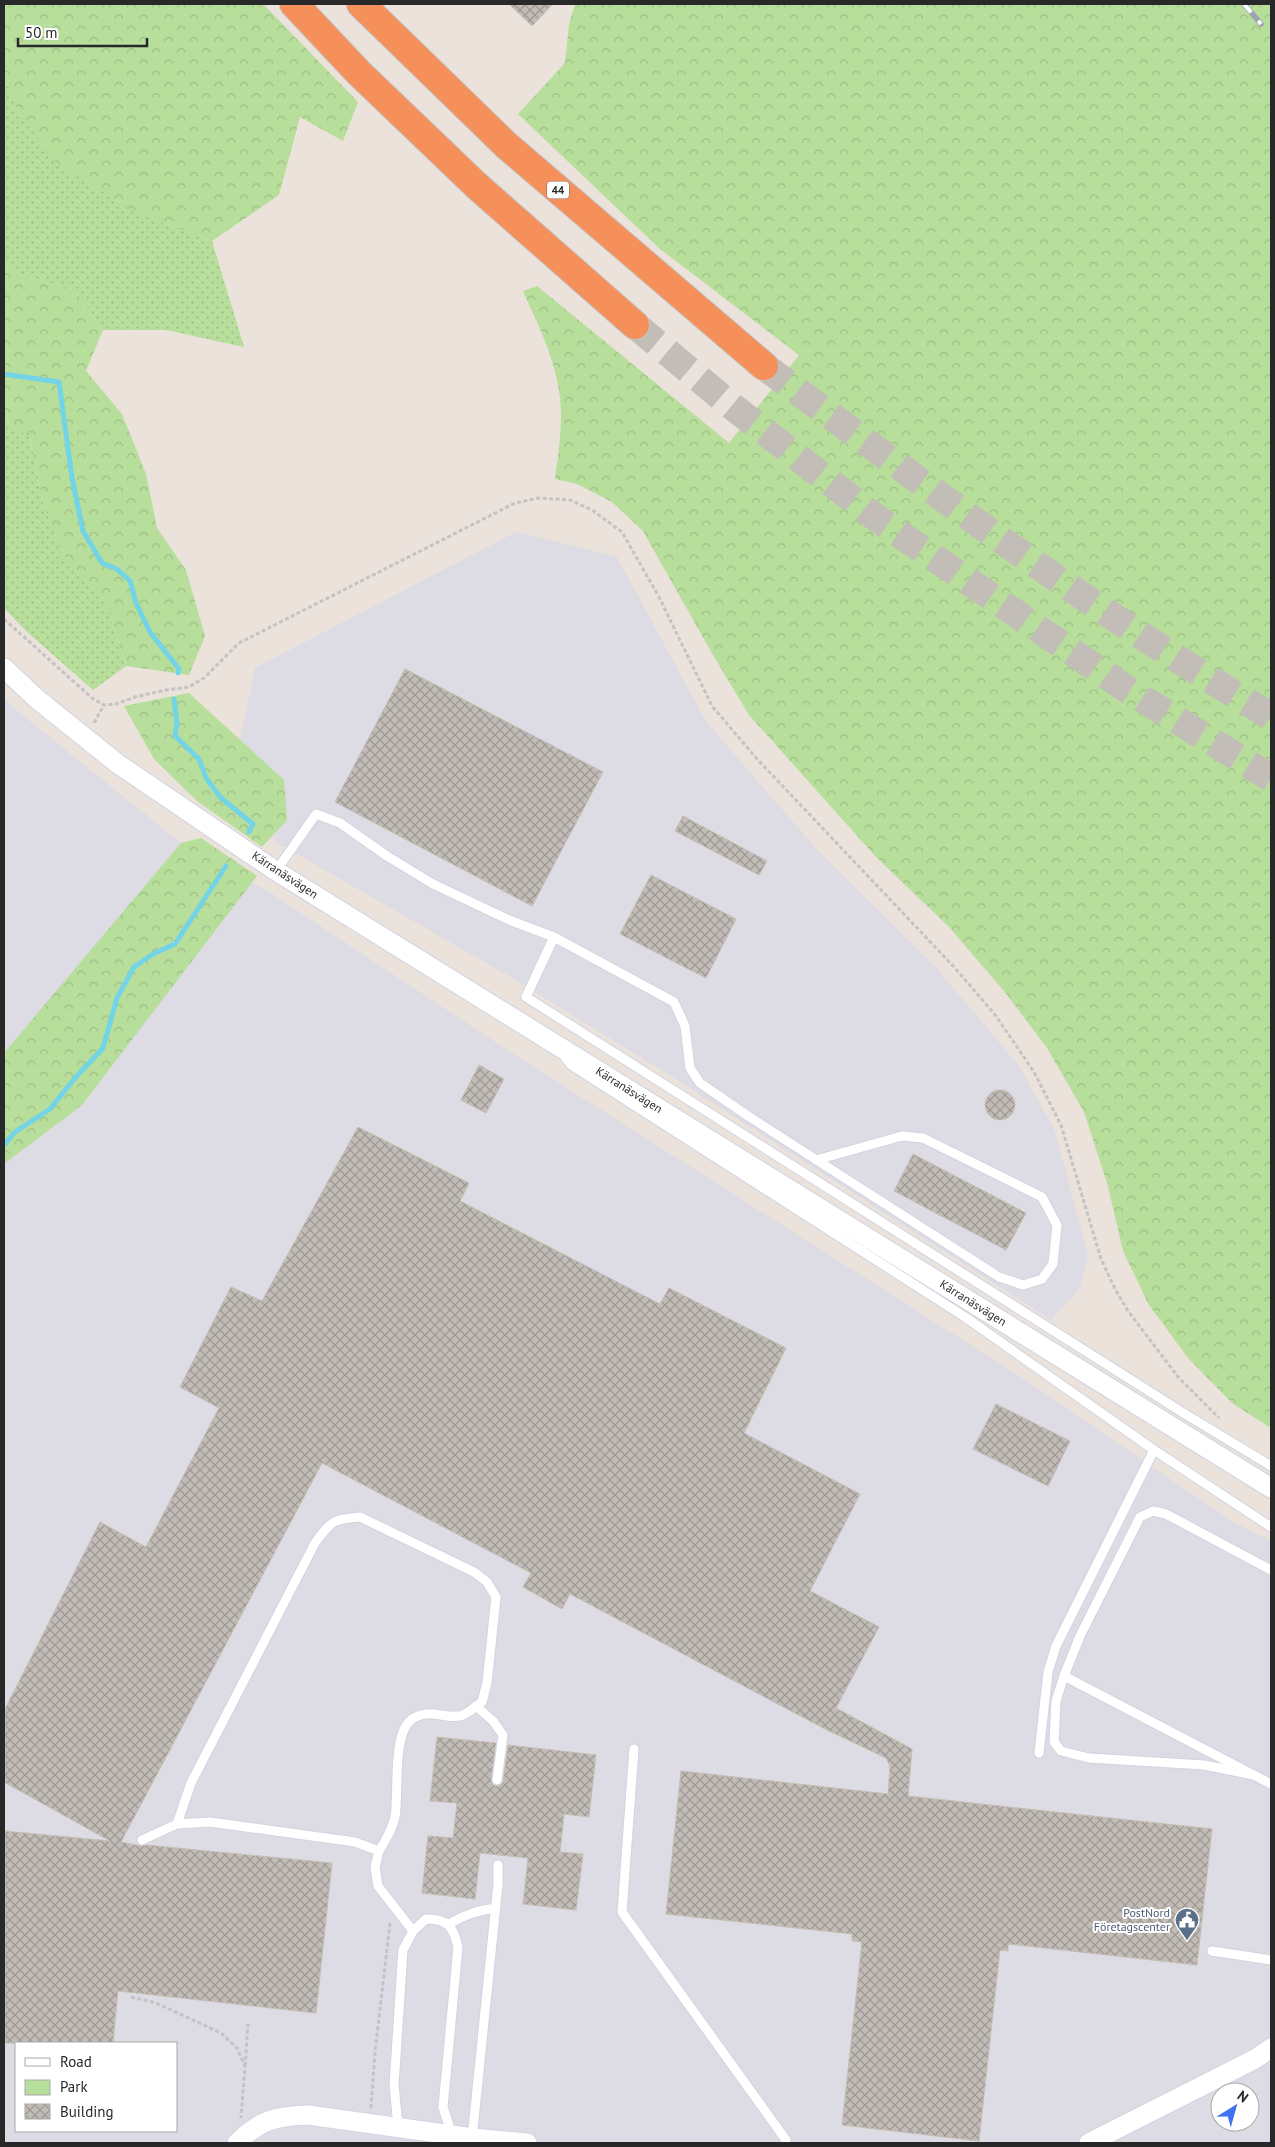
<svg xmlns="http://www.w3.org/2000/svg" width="1275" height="2147" font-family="'PT Sans',sans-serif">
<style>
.industrial{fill:#dddbe3;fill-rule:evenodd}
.green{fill:url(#green-dots)}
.forest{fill:url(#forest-crowns)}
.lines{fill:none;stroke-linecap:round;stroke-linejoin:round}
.stream{stroke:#73d3e7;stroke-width:5}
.building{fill:url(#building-cross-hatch);stroke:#c5beb5}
.motorway-tunnel{stroke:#c3bdb7;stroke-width:28;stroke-dasharray:28 14;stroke-linecap:butt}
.service-casing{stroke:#d0d5e1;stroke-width:11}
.minor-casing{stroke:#d0d5e1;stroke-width:21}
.motorway-casing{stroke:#c3c3c3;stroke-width:30}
.path{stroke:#c3c3c3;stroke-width:3;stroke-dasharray:4 2.5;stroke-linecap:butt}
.service{stroke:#fff;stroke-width:9}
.minor{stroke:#fff;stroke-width:19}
.motorway{stroke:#f5905b;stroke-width:28}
.rail-casing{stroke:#9ea3b2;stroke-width:5.5}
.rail{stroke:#fff;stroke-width:4;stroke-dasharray:11;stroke-linecap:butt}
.labels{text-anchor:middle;stroke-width:4;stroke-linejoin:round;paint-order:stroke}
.shield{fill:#fff;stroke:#686868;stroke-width:1}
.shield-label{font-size:11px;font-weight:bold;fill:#282828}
.street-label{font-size:12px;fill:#282828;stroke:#fff}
.service-label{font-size:12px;fill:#4e5e75;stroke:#fff;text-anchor:end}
</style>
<defs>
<pattern id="green-dots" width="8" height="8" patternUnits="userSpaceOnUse" patternTransform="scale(1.25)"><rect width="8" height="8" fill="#b7de9a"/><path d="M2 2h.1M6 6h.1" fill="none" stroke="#9dbe85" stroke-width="1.8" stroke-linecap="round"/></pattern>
<pattern id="forest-crowns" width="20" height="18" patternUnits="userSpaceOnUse" patternTransform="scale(1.25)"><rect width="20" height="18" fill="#b7de9a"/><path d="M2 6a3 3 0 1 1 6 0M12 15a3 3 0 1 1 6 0" fill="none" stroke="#9dbe85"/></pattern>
<pattern id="building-cross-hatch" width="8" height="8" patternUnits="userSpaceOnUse" patternTransform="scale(1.25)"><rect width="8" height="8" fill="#c2bcb7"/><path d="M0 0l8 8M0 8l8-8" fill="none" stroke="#9e9995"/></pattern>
</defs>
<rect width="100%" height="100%" fill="#eae2db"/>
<g class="industrial">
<path d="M516,532L617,557L705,720L818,851L934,965L1019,1066L1055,1131L1088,1256L1080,1288L1051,1320L671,1076L502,972L276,842L233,775L255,668Z"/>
<path d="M4,697L16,710L181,843L268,891L504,1048L1024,1379L1233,1522L1271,1541V2143H4ZM16,2043H176V2131H16ZM1220,2092H1250V2122H1220Z"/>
</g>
<g class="green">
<path d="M4,74L17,110L133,211L212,241L244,347L166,330H103L74,289L20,275L4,262Z"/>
<path d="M4,419L30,438L43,502L63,555L107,606L126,666L93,690L26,631L4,608Z"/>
</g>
<g class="forest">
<path d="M4,4H263L358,102L343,141L300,117L279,195L212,241L133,211L54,161L17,110L4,74Z"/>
<path d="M575,4H1271V1428L1232,1403L1188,1358L1149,1305L1123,1251L1108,1186L1084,1112L1047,1048L1004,991L949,927L876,857L749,715L713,655L643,531L612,502L577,484L555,479C558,457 561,436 561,414C561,370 540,329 523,291L537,286L729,443L799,355L660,249L518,114L565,63L569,24Z"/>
<path d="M4,262L20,275L74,289L103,330L86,371L122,414L146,474L157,528L186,570L205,636L189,675L126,666L107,606L63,555L43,502L30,438L4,419Z"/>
<path d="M189,693L284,780L287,820L262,847L197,801L154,759L124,706Z"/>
<path d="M201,838L257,876L82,1105L4,1164V1053L181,843Z"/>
</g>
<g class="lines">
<g class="stream">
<path d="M4,374L59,382L72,478L83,531L102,563L117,569L130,581L136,603L150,632L179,669L178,673"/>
<path d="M174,699L177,723L175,736L199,759L206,778L221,798L253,824L249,832"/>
<path d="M4,1145L15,1132L50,1109L75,1078L103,1048L117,998L134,967L153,954L175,944L226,866"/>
</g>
</g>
<g class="building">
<path d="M509,4H553L532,26Z"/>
<path d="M405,669L603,772L532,906L335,802Z"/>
<path d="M683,816L767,861L759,875L675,831Z"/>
<path d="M651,875L736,919L706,978L620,934Z"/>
<path d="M479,1065L504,1079L486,1113L461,1100Z"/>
<circle cx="1000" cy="1105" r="15"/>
<path d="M358,1127L469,1183L460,1201L660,1304L669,1288L786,1348L744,1433L860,1494L810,1591L879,1627L836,1708L912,1749L908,1796L1212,1829L1197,1965L1008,1944V1951L1000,1950L979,2141L842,2125L862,1942L852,1941V1934L666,1914L681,1771L888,1794L890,1766L886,1758L825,1729L570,1594L562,1609L523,1587L531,1573L322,1463L121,1842L141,1846L146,1845L332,1863L316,2013L118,1991L113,2043H4V1831L110,1841L4,1782V1711L100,1522L146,1547L219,1408L180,1387L231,1287L262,1301Z"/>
<path d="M913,1154L1026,1213L1006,1250L894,1191Z"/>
<path d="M996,1404L1070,1441L1048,1486L973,1449Z"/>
<path d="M437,1737L496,1743L491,1780L493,1785L497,1786L502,1784L503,1781L508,1745L596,1755L589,1817L564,1814L560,1852L583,1854L576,1910L523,1904L528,1858L480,1853L475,1899L422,1893L428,1836L453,1838L457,1803L430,1801Z"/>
</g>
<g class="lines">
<g class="motorway-tunnel">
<path d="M635,325L733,407L879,520L1125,688L1271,778"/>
<path d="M764,366C928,488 1094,612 1271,716"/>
</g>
<defs>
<g id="service">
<path d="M276,871L316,814L340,823L387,856L433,884L509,920L554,937L674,1002L685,1026L690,1068L700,1083L748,1116L999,1277L1023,1285L1042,1279L1053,1264L1057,1225L1042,1197L923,1138L902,1136L816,1160"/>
<path d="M554,937L526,997L1185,1414L1271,1466"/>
<path d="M565,1057L571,1065L965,1317L1154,1450L1056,1646L1048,1672L1039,1753"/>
<path d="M1154,1450L1271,1527"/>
<path d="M1064,1676L1271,1784"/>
<path d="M476,1706L493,1721L503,1735L497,1780"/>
<path d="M634,1749L622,1912L786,2140L785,2143"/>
<path d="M1254,1775L1204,1765L1089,1758L1061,1751L1054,1742L1056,1701L1064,1676L1080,1636L1140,1517L1153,1511L1166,1514L1271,1570"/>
<path d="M177,1824L210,1822L355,1842L379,1851L375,1867L378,1886L413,1931L403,1950L394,2085L398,2126"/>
<path d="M142,1840L177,1824L191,1783L315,1543C331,1521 333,1519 360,1517L474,1572L487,1582L496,1597L487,1683L482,1702C476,1706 470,1712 463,1715C448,1721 428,1706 411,1720C392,1735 399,1794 395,1817C392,1830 386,1840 379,1851"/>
<path d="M449,1924C464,1915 477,1910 496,1908"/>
<path d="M413,1931L426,1919C448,1919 453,1926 458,1947L443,2107L452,2135"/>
<path d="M1212,1951L1271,1960"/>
<path d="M472,2139L498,1884V1865"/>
</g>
<g id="minor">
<path d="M4,668L37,699L118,764L276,871L1271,1488"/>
<path d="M237,2143C260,2120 275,2116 308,2115L473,2138L527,2143"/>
<path d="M1089,2143L1255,2059L1271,2048"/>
</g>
<g id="motorway">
<path d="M294,4L359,73L477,186L635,325"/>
<path d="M361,4L506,145L764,366"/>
</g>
</defs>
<use href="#service" class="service-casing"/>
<use href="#minor" class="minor-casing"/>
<use href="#motorway" class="motorway-casing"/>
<g class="path">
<path d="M4,619L92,698L104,705L116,704L135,697L166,690L189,687L204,678L239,643L515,503L538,498L570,500L592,510L622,532L659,597L712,706L758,760L955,968L996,1016L1034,1072L1061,1125L1101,1259L1115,1289L1128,1311L1179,1378L1219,1418"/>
<path d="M94,723L104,705"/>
<path d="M131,1997L156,2003L221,2033L237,2048L245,2066L241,2118"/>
<path d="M245,2066L248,2024"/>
<path d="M371,2108L375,2052L390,1923"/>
</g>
<use href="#service" class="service"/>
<use href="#minor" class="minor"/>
<use href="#motorway" class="motorway"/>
<defs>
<path id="rail" d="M1244,4L1261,24"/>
</defs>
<use href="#rail" class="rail-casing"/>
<use href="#rail" class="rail"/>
</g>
<defs>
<symbol id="civic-pin" viewBox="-11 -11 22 30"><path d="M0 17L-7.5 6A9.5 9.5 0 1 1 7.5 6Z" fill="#5c6f8a" stroke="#fff"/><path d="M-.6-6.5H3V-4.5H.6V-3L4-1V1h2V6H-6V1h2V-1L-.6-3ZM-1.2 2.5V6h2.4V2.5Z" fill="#fff"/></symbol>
</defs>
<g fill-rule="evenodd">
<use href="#civic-pin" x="1173" y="1906" width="28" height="38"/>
</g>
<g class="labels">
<rect class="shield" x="547" y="181.5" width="22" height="17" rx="4"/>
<g class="shield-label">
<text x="558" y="194">44</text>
</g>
<g class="street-label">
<text transform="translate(285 875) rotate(33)" y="4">Kärranäsvägen</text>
<text transform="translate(629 1090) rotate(32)" y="4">Kärranäsvägen</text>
<text transform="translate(973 1303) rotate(32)" y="4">Kärranäsvägen</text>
</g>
<g class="service-label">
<text x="1170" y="1917">PostNord<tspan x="1170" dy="14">Företagscenter</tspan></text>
</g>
</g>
<rect width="1275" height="2147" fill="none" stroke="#282828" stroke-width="10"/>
<rect x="15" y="2042" width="162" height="90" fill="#ffffff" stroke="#a9a9a9"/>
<rect x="25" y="2058" width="25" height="8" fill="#ffffff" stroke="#a9a9a9"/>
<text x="60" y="2067" font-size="15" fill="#282828">Road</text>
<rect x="25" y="2080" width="25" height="15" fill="#b7de9a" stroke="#a9a9a9"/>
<text x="60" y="2092" font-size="15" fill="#282828">Park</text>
<rect x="25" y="2104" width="25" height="15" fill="url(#building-cross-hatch)" stroke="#a9a9a9"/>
<text x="60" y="2117" font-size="15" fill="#282828">Building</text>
<g transform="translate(1235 2107) rotate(37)"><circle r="24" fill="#ffffff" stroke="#a9a9a9"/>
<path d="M0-4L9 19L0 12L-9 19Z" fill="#4272f0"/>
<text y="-8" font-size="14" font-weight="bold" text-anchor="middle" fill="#282828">N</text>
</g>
<path d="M18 38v8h129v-8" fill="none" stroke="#282828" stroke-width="2.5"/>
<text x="25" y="38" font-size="15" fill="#282828" stroke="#ffffff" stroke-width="4" paint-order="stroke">50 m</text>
</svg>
